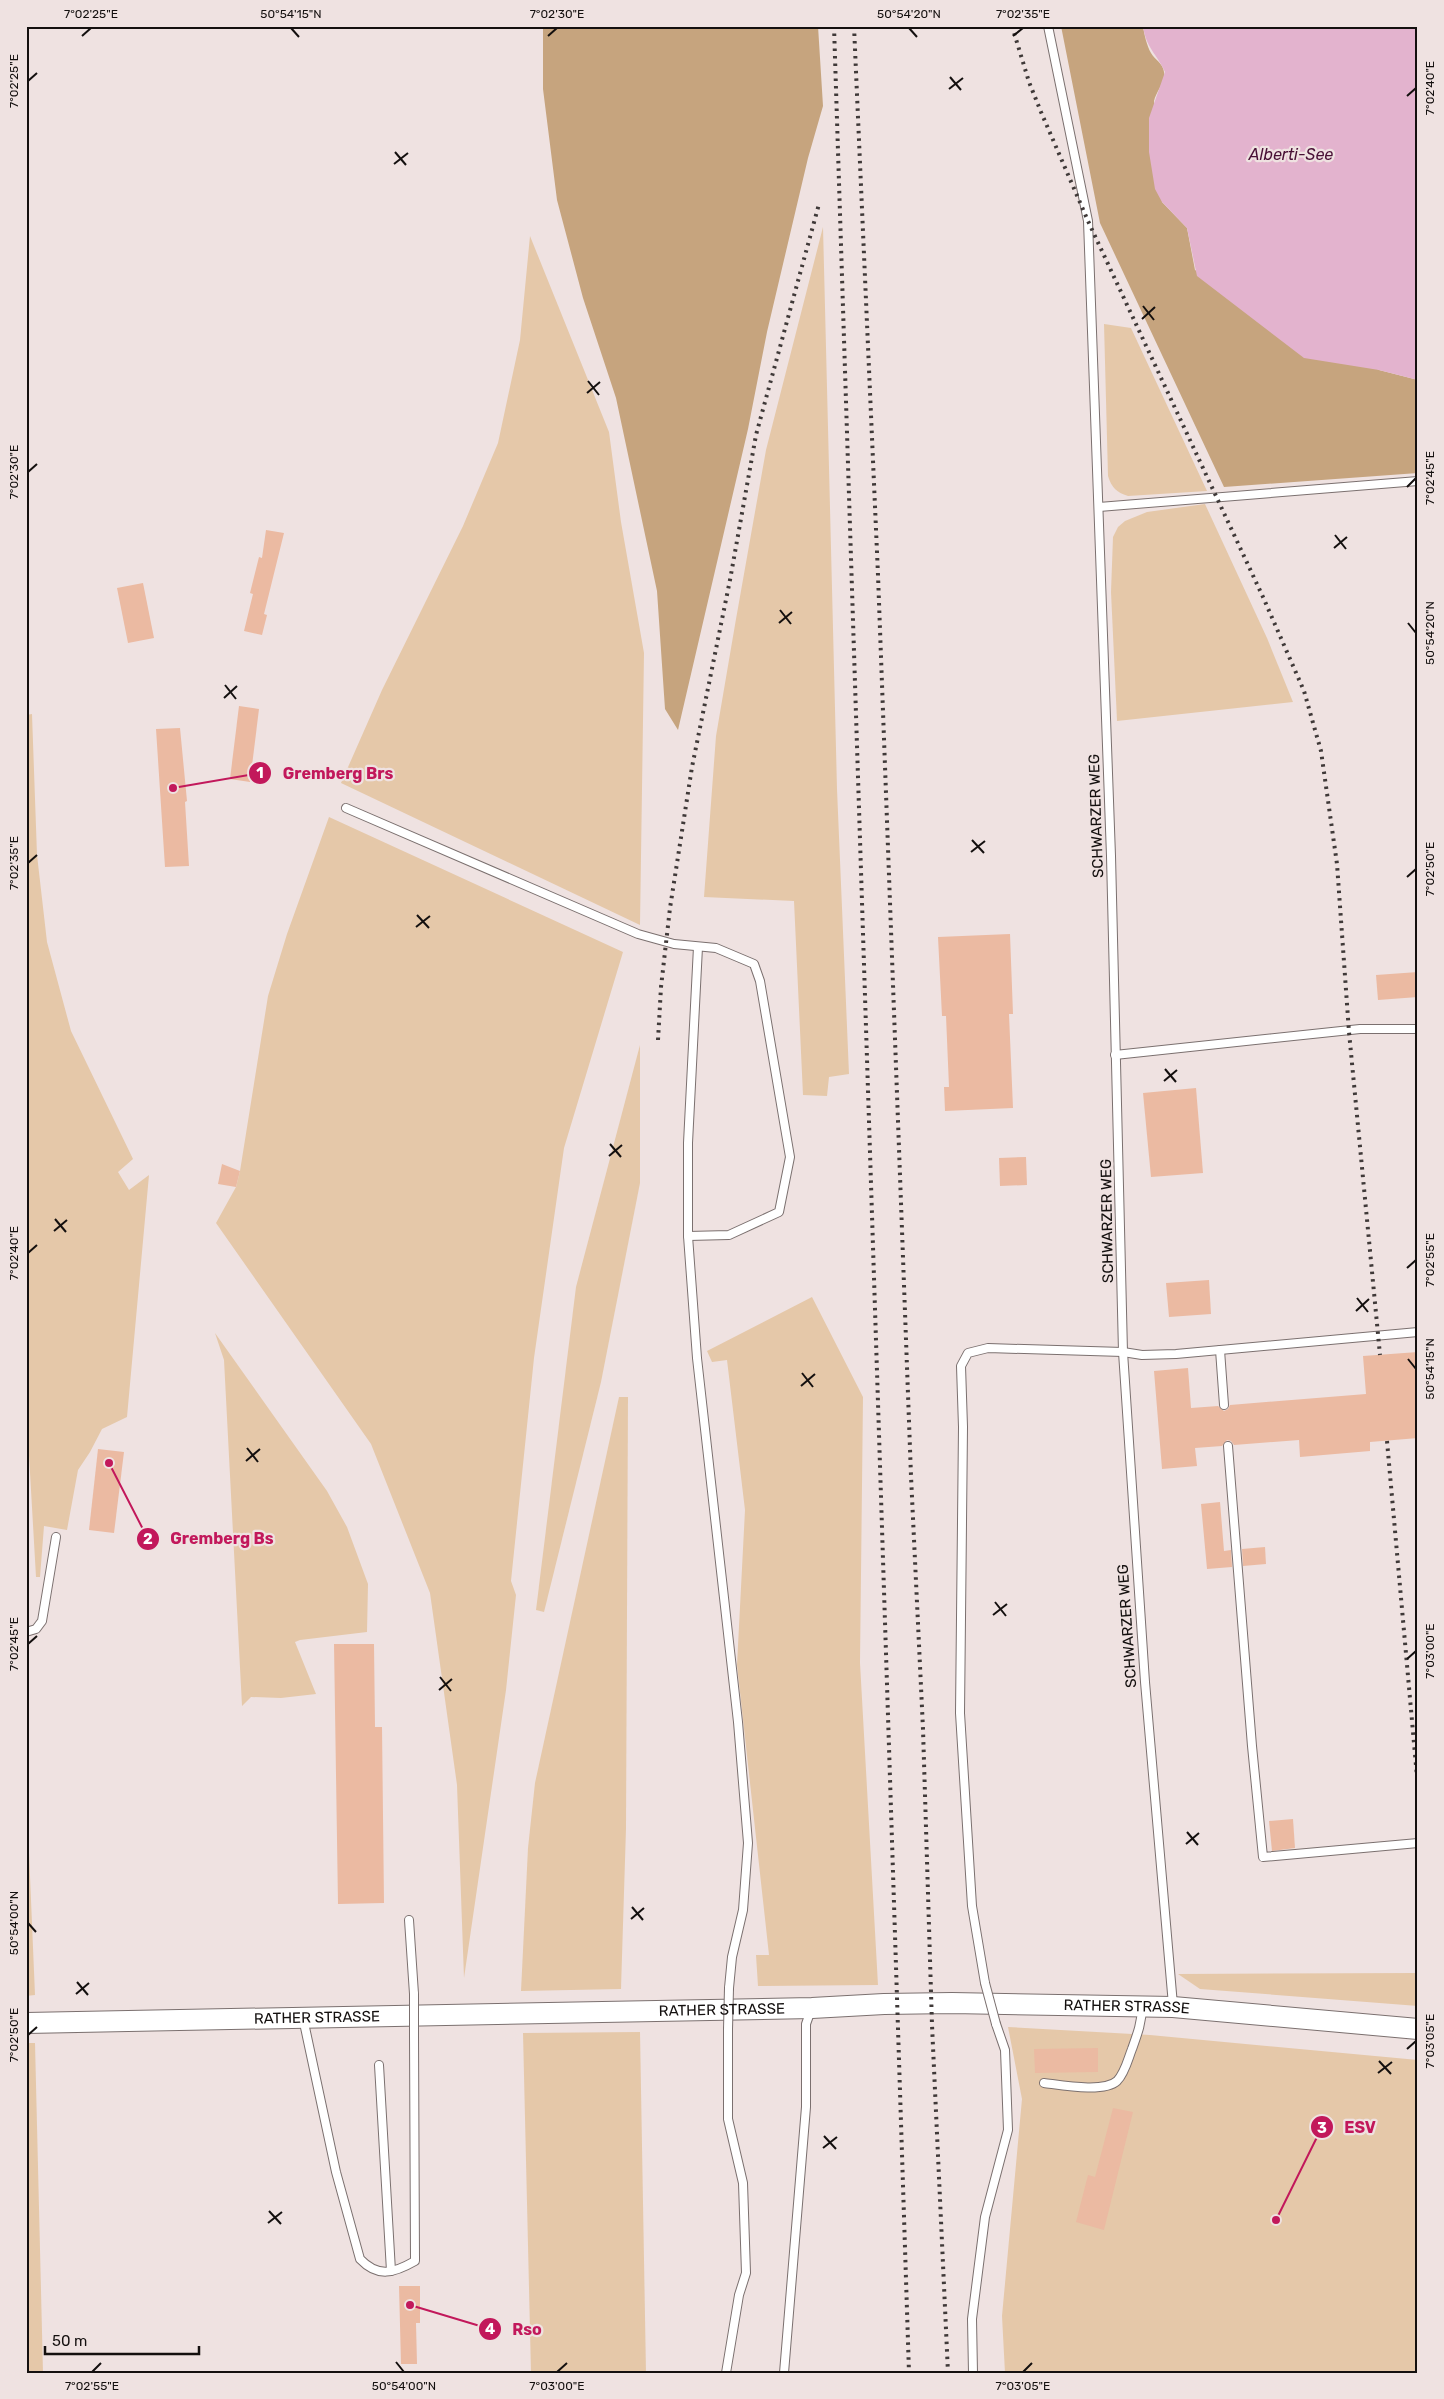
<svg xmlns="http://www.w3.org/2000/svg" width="1444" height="2399" font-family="Rubik,sans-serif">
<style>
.green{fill:#e5c8a9}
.forest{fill:#c6a47e}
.water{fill:#e3b3ce}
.building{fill:#ebbaa2}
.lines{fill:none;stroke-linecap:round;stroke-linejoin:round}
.service-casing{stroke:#7b706f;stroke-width:10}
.tertiary-casing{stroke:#7b706f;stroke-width:22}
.service{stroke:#fff;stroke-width:8}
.tertiary{stroke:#fff;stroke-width:20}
.rail{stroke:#3f3938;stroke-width:4;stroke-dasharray:2.5 5;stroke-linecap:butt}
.service-bridge-casing{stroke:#7b706f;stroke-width:10;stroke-linecap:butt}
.service-bridge{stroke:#fff;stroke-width:8}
.ticks{fill:none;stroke:#14100f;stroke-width:2}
.labels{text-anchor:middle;stroke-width:4.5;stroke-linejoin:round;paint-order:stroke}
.street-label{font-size:15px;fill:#14100f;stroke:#efe2e1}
.water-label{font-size:16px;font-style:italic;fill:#481035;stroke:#efe2e1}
.leader{fill:none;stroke:#c2185b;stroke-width:2}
.callout-dot{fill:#c2185b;stroke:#efe2e1;stroke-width:2}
.mark-label{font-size:15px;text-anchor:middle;font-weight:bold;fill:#fff}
.callout-label{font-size:16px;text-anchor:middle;font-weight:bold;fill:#c2185b;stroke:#efe2e1;stroke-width:4.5;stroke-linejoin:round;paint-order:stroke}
.neatline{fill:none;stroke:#14100f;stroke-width:2}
.ticks-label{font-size:12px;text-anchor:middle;fill:#14100f}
</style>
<rect width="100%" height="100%" fill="#efe2e1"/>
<g class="green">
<path d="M823,227L837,789L849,1074L829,1077L827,1096L803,1095L794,901L704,897L716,736L736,619L766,450Z"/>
<path d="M530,236L609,432L621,522L644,653L640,925L341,783L382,690L463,526L498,443L520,340Z"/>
<path d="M1104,324L1131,328L1207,491L1128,496C1116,492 1112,488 1108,476Z"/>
<path d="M1205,504L1267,638L1293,702L1117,721L1111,592L1113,537L1118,527L1125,521L1147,512Z"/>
<path d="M32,714L37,855L47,942L71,1031L133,1159L118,1172L129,1190L149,1175L127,1417L102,1429L90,1452L78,1470L67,1530L44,1526L40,1577H36L26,1403V715Z"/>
<path d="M329,817L623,952L564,1148L534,1358L511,1581L516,1595L506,1690L464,1978L457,1785L430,1593L371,1444L216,1223L236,1187L240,1171L268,996L287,934Z"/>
<path d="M640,1045V1183L601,1382L544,1612L536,1610L576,1287Z"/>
<path d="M812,1297L863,1397L860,1663L878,1985L758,1986L756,1955H769L737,1665L745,1510L727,1360L712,1362L707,1351Z"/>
<path d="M215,1333L327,1491L347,1527L368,1584L367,1632L300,1640L295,1642L316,1694L281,1698L251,1697L242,1706L224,1360Z"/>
<path d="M619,1397H628L626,1828L621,1989L521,1991L528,1848L535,1783Z"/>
<path d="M26,1781L35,1995L26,1996Z"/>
<path d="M1418,1973V2006L1200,1989L1178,1974Z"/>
<path d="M1008,2027L1150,2035L1418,2060V2373H1005L1002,2316L1022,2099Z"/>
<path d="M640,2032L646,2373H531L523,2033Z"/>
<path d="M26,2043H35L43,2373H26Z"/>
</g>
<g class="forest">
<path d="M543,26H818L823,106L808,158L767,332L748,429L678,730L665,709L657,591L616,398L583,298L557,200L543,89Z"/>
<path d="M1061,26H1143C1144,34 1147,46 1151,53C1155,60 1163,63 1164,72C1166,82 1156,91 1154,101L1162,202L1187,228L1195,270L1379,370L1418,380V473L1224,487L1100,223Z"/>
</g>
<path class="water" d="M1143,26H1418V380L1379,370L1304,358L1197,276L1187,228L1162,202L1155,189L1149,152V118L1165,72C1157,54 1146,48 1143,26Z"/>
<g class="building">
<path d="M266,530L284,533L264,614L267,615L262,635L244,631L253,594L250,593L259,557L262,558Z"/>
<path d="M143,583L154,638L128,643L117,588Z"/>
<path d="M239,706L259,709L250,782L230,779Z"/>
<path d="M180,728L187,801L185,802L189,866L165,867L156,729Z"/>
<path d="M1010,934L1013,1014H1009L1013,1108L945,1111L944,1087H949L946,1016H942L938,937Z"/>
<path d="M1418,972V997L1378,1000L1376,975Z"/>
<path d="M1196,1088L1203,1173L1151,1177L1143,1093Z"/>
<path d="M1026,1157L1027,1185L1000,1186L999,1158Z"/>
<path d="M222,1164L240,1171L236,1187L218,1184Z"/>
<path d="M1209,1280L1211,1314L1169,1317L1166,1283Z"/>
<path d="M1418,1352V1438L1370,1442V1451L1300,1457L1299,1440L1234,1445L1231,1441L1227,1440L1222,1446L1195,1448L1197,1466L1162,1469L1154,1371L1188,1368L1191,1408L1218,1406L1224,1411L1228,1409L1230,1405L1366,1394L1363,1356Z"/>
<path d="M98,1449L124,1452L114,1533L89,1530Z"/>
<path d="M1220,1502L1224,1551L1231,1550L1232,1567L1207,1569L1201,1504Z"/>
<path d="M1265,1547L1266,1564L1243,1566L1242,1549Z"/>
<path d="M334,1644H374L375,1727H382L384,1903L338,1904Z"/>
<path d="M1293,1819L1295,1848L1272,1851L1269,1821Z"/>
<path d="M1098,2048V2072L1035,2073L1034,2049Z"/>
<path d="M1113,2108L1133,2112L1104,2230L1076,2222L1088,2175L1095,2177Z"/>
<path d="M399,2286H420V2323H416L417,2364H401Z"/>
</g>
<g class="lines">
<defs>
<g id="service">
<path d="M1048,26L1088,221L1111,856L1123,1352L1145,1682L1173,2005"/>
<path d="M1099,507L1418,481"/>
<path d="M346,808L638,934L674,944L716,948L754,964L760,981L790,1157L779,1212L729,1235L688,1236"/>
<path d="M698,947L688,1143V1236L697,1358L738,1722L748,1843L743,1910L732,1957L729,1988"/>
<path d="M1115,1055L1360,1029H1418"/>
<path d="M1220,1350L1224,1405"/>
<path d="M1228,1446L1252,1746L1263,1857L1418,1843"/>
<path d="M26,1632L36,1629L42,1621L56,1537"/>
<path d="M409,1920L414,1994"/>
<path d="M985,1983L972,1906L960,1713L963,1427L961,1366L968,1353L988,1348L1123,1352L1142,1355L1176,1354L1418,1332"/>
<path d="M303,2018L336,2172L360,2259C378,2278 394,2273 415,2261L414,2035"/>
<path d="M379,2065L391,2271"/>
<path d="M1044,2083C1061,2085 1104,2093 1117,2081C1125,2073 1128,2059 1132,2049C1137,2035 1142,2022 1142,2007"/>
<path d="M726,2373L739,2295L746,2273L743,2183L728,2119V2029"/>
<path d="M784,2373L806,2107V2024L811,2010"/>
<path d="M973,2373L972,2319L985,2217L1008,2130L1005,2050L996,2024"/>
</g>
<g id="tertiary">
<path id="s1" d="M26,2023L812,2008L884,2004L952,2003L1173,2007L1418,2029"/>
</g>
</defs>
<use href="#service" class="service-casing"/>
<use href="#tertiary" class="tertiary-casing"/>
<use href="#service" class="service"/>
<use href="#tertiary" class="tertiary"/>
<g class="rail">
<path d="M834,26L909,2373"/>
<path d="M854,26L878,575L911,1476L923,1729L932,2025L948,2373"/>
<path d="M1012,26L1029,82L1041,112L1088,221L1263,597L1304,691L1321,751L1337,864L1349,1032L1380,1355"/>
<path d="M658,1040L661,987L670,908L692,767L730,580L756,435L819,204"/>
<path d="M1387,1441L1418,1788"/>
</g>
<defs>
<g id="service-bridge">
<path d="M985,1983L996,2024"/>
<path d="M414,1994V2035"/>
<path d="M728,2029L729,1988"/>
</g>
</defs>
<use href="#service-bridge" class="service-bridge-casing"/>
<use href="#service-bridge" class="service-bridge"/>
</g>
<path class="ticks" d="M291,28L299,37M909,28L917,37M82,36L91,28M548,36L557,28M1013,36L1023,28M950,77L961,90M28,81L37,73M949,89L963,78M1407,96L1416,88M395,152L406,165M394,164L408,153M1143,306L1154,320M1142,319L1155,307M588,381L599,395M587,393L600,382M28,472L37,464M1407,487L1416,478M1335,535L1346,549M1334,548L1347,537M780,610L791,624M779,623L792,612M1408,623L1416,633M225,685L236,699M224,698L237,686M972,840L984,853M971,852L985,841M28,863L37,855M1407,877L1416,869M417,915L429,928M416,927L430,916M1165,1069L1176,1082M1164,1081L1177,1070M610,1144L621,1157M609,1156L622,1145M55,1219L66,1232M54,1231L67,1220M28,1253L37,1245M1407,1268L1416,1260M1357,1298L1368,1312M1356,1311L1369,1299M1408,1359L1416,1369M802,1373L813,1387M801,1386L815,1374M247,1448L258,1462M246,1461L260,1449M995,1602L1006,1616M993,1615L1007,1604M28,1644L37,1636M1407,1659L1416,1651M440,1677L451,1691M439,1690L452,1679M1187,1832L1198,1845M1186,1844L1199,1833M632,1907L643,1920M631,1919L644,1908M28,1923L36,1932M77,1982L88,1995M76,1994L89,1983M28,2035L37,2027M1407,2049L1416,2041M1379,2061L1391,2074M1378,2073L1392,2062M824,2136L836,2149M823,2148L837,2137M269,2211L281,2224M268,2223L282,2212M396,2362L404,2372M92,2372L101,2363M557,2372L567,2363M1023,2372L1032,2363"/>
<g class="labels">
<g class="street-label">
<text transform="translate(1096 816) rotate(-92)" y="5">SCHWARZER WEG</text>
<text transform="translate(1107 1221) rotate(-91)" y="5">SCHWARZER WEG</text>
<text transform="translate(1127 1626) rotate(-94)" y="5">SCHWARZER WEG</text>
<text dy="5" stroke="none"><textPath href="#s1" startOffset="1101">RATHER STRASSE</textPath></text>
<text dy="5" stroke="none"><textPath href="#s1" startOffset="696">RATHER STRASSE</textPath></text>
<text dy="5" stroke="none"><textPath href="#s1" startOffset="291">RATHER STRASSE</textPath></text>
</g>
<g class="water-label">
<text x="1291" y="160">Alberti-See</text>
</g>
</g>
<path class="leader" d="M173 788L260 773M109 1463L148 1539M1276 2220L1322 2127M410 2305L490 2329"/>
<g class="callout-dot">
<circle cx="173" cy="788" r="5"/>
<circle cx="109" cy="1463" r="5"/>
<circle cx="1276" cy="2220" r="5"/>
<circle cx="410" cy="2305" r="5"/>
<circle cx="260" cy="773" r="12"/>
<circle cx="148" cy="1539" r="12"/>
<circle cx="1322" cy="2127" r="12"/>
<circle cx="490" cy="2329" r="12"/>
</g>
<g class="mark-label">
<text x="260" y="778">1</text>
<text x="148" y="1544">2</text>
<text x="1322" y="2133">3</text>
<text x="490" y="2334">4</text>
</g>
<g class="callout-label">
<text x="338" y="779">Gremberg Brs</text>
<text x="222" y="1544">Gremberg Bs</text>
<text x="1360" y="2133">ESV</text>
<text x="527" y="2335">Rso</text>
</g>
<rect width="1444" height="2399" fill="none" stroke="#efe2e1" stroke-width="55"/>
<path d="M45 2346v8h154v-8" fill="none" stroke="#14100f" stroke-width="2.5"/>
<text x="52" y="2346" font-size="15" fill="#14100f" stroke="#efe2e1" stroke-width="4" paint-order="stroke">50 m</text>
<rect x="28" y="28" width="1388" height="2344" class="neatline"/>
<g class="ticks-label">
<text x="91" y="18">7°02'25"E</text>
<text x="291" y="18">50°54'15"N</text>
<text x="557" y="18">7°02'30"E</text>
<text x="909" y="18">50°54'20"N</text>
<text x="1023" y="18">7°02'35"E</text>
<text transform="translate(14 81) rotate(-90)" y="4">7°02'25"E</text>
<text transform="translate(1430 88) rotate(-90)" y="4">7°02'40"E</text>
<text transform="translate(14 472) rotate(-90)" y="4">7°02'30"E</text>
<text transform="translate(1430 478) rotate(-90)" y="4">7°02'45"E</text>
<text transform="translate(1430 633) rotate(-90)" y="4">50°54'20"N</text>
<text transform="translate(14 863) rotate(-90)" y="4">7°02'35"E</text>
<text transform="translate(1430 869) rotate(-90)" y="4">7°02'50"E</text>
<text transform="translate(14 1253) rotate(-90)" y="4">7°02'40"E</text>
<text transform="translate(1430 1260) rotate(-90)" y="4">7°02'55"E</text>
<text transform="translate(1430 1369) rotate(-90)" y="4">50°54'15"N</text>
<text transform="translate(14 1644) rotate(-90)" y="4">7°02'45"E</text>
<text transform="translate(1430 1651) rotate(-90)" y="4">7°03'00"E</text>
<text transform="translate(14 1923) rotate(-90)" y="4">50°54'00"N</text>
<text transform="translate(14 2035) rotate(-90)" y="4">7°02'50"E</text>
<text transform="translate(1430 2041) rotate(-90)" y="4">7°03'05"E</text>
<text x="92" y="2390">7°02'55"E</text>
<text x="404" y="2390">50°54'00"N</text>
<text x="557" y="2390">7°03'00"E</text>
<text x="1023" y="2390">7°03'05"E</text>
</g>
</svg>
